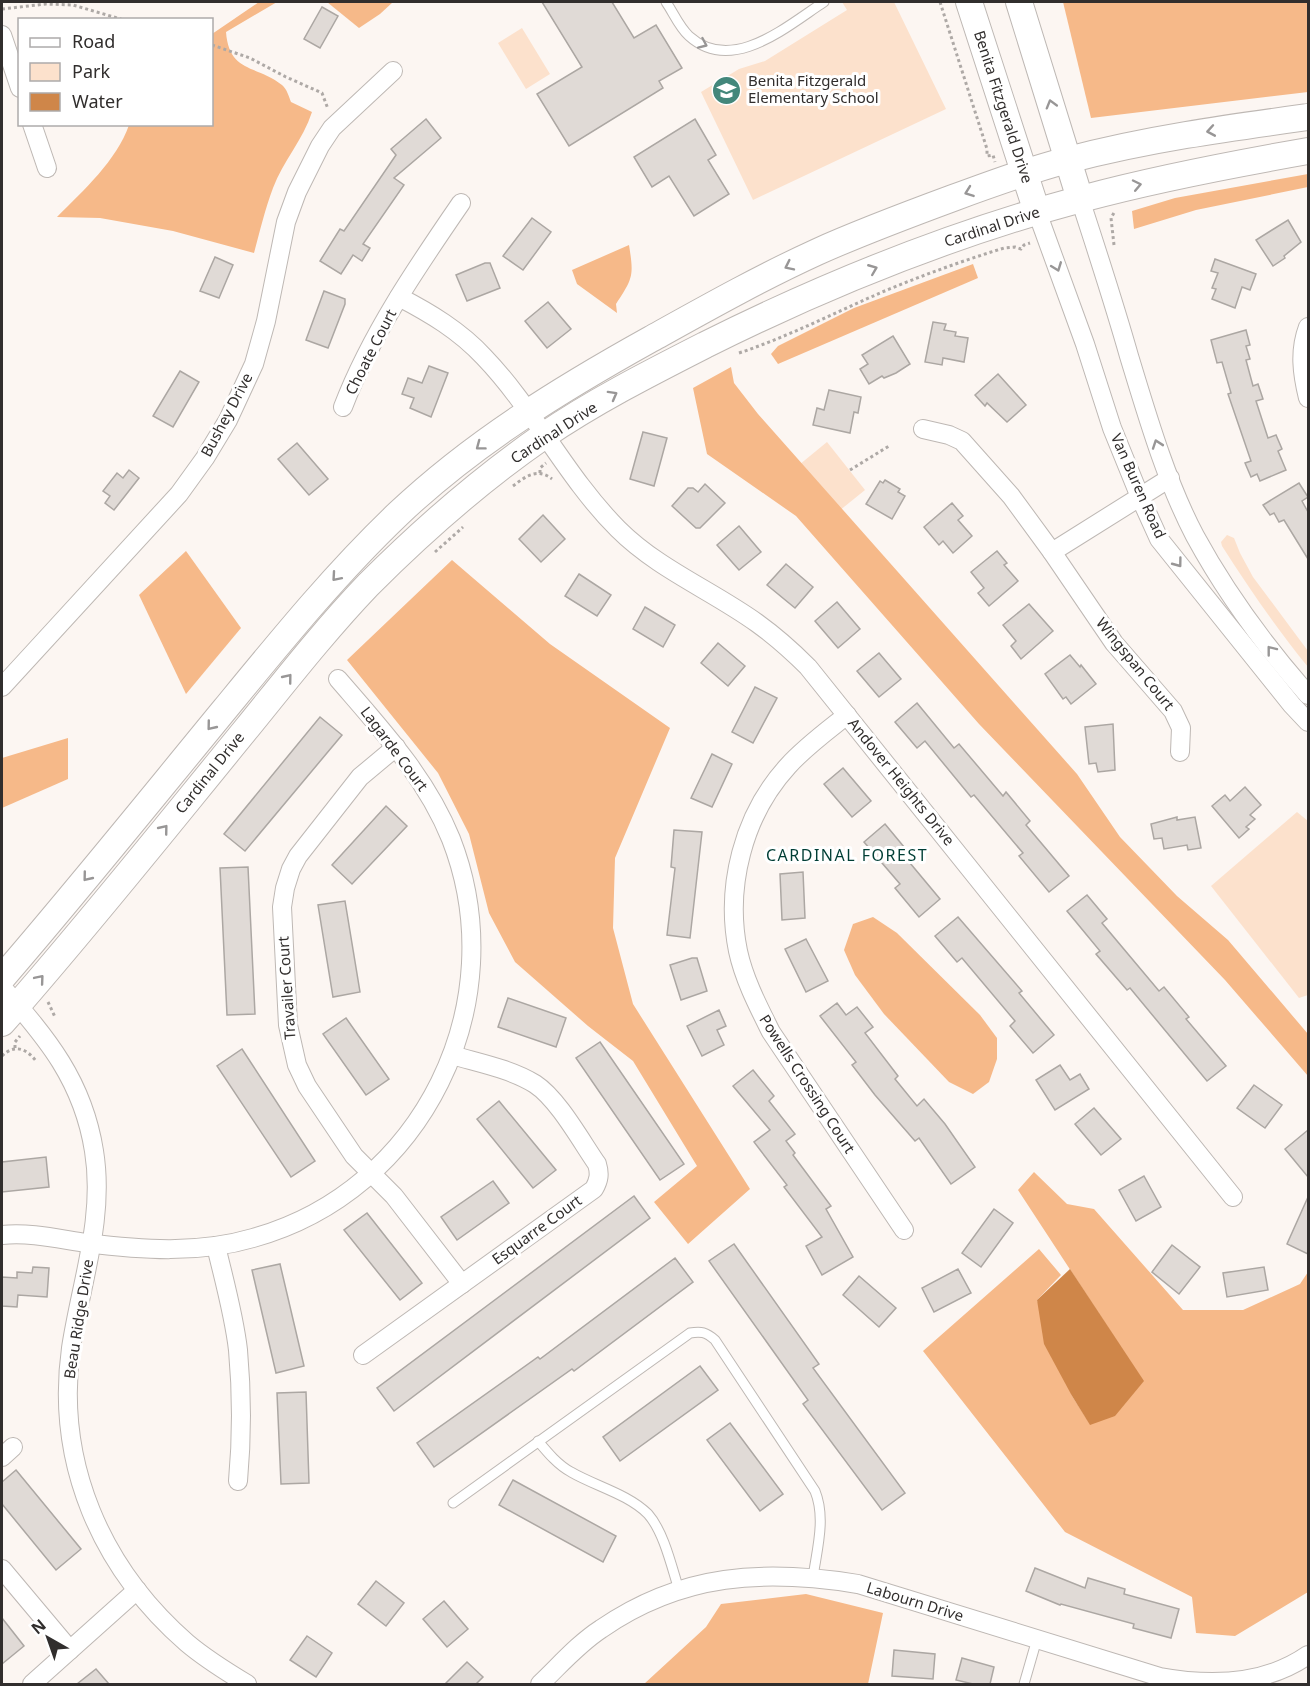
<svg xmlns="http://www.w3.org/2000/svg" width="1310" height="1686" font-family="'Noto Sans',sans-serif">
<style>
.green{fill:#fce1cc}
.forest{fill:#f6b989}
.water{fill:#cf8649}
.building{fill:#e0dad6;stroke:#aca7a3;stroke-width:1.5}
.lines{fill:none;stroke-linecap:round;stroke-linejoin:round}
.lane-casing{stroke:#beb8b4;stroke-width:11}
.street-casing{stroke:#beb8b4;stroke-width:20}
.secondary-casing{stroke:#beb8b4;stroke-width:28}
.path{stroke:#aea9a6;stroke-width:3;stroke-dasharray:3 3;stroke-linecap:butt}
.lane{stroke:#fff;stroke-width:9}
.street{stroke:#fff;stroke-width:18}
.secondary{stroke:#fff;stroke-width:26}
.oneway{stroke:#989696}
.labels{text-anchor:middle;stroke-width:6;stroke-linejoin:round;paint-order:stroke}
.poi-label{font-size:15px;fill:#312e2d;stroke:#fff;text-anchor:start}
.street-label{font-size:15px;fill:#312e2d;stroke:#fff}
.neighbourhood-label{font-size:16px;letter-spacing:1.5px;fill:#003e35;stroke:#fff}
</style>
<rect width="100%" height="100%" fill="#fcf6f2"/>
<g class="green">
<path d="M842,2H894L946,109L753,200L701,92L739,69L765,61L847,10Z"/>
<path d="M522,28L550,74L526,89L498,43Z"/>
<path d="M827,442L865,490L839,511L799,465Z"/>
<path d="M1227,535L1234,538L1240,553L1253,577L1308,651V667C1276,628 1249,588 1222,546L1221,542Z"/>
<path d="M1297,812L1308,821V995L1299,998L1211,886Z"/>
</g>
<g class="forest">
<path d="M259,2H277L226,32C229,73 257,65 282,85C287,89 289,97 291,102L312,112C303,140 283,161 273,188C265,209 260,231 254,253L173,231L100,218L57,217C83,191 117,160 129,125L212,124V34Z"/>
<path d="M327,2H393L380,14L359,28Z"/>
<path d="M1063,2H1308V92L1091,118Z"/>
<path d="M1308,174V187L1196,210L1134,229L1132,211L1175,198Z"/>
<path d="M629,245C634,276 633,278 616,304L617,313L577,284L572,270Z"/>
<path d="M973,264L978,278L778,364L771,354L778,346L854,308Z"/>
<path d="M731,367L734,383L758,414L1077,774L1120,837L1177,896L1228,940L1308,1034V1076L1225,980L979,724L796,516L707,454L693,388Z"/>
<path d="M186,551L241,628L186,694L139,595Z"/>
<path d="M452,560L550,644L670,728L615,858L613,928L633,1004L750,1189L688,1244L654,1202L697,1166L633,1061L588,1026L515,962L489,913L469,834L438,773L347,660Z"/>
<path d="M68,738V779L2,808V758Z"/>
<path d="M873,917L897,933L980,1015L997,1038V1059L989,1082L973,1094L949,1082L884,1014L855,975L844,950L853,924Z"/>
<path d="M1034,1172L1067,1204L1094,1209L1183,1310H1243L1300,1284L1308,1272V1592L1235,1636L1196,1633L1192,1597L1065,1532L923,1351L1039,1249L1061,1275L1037,1300L1072,1396L1090,1424L1143,1381L1018,1190Z"/>
<path d="M806,1594L883,1613L868,1684H644L706,1627L721,1604Z"/>
</g>
<path class="water" d="M1070,1269L1144,1381L1115,1416L1090,1425L1072,1396L1044,1344L1037,1300Z"/>
<g class="building">
<path d="M542,2H612L634,38L656,25L682,68L659,81L663,88L569,146L537,94L582,67Z"/>
<path d="M322,7L338,16L320,48L304,39Z"/>
<path d="M426,119L441,138L394,178L404,185L363,244L370,248L362,261L353,255L341,274L320,261L340,229L344,231L396,155L391,149Z"/>
<path d="M695,119L716,155L708,160L729,194L694,216L669,176L652,187L634,157Z"/>
<path d="M532,218L551,232L523,270L503,256Z"/>
<path d="M1288,220L1301,242L1284,256L1285,258L1273,266L1256,240Z"/>
<path d="M215,257L233,265L219,298L200,291Z"/>
<path d="M1215,259L1256,274L1250,290L1242,287L1235,308L1212,299L1216,289L1212,288L1218,273L1211,271Z"/>
<path d="M485,263H490L500,288L467,301L456,275Z"/>
<path d="M324,291L345,299V304L328,348L306,340Z"/>
<path d="M548,302L571,329L547,348L525,321Z"/>
<path d="M933,322L946,324L944,330L956,332L955,336L968,338L964,362L943,358L942,365L925,362Z"/>
<path d="M1246,330L1250,345L1246,346L1250,359L1246,360L1253,386L1258,384L1263,399L1256,401L1268,438L1276,435L1282,449L1278,451L1286,470L1260,481L1257,474L1251,477L1245,463L1251,461L1228,394L1231,393L1222,362L1217,363L1211,340Z"/>
<path d="M893,336L910,364L896,373L884,378L882,376L869,384L860,369L868,364L862,355Z"/>
<path d="M429,366L448,373L431,417L410,408L414,398L402,394L408,378L422,383Z"/>
<path d="M180,371L199,382L173,427L153,416Z"/>
<path d="M998,374L1026,405L1007,422L987,403L985,406L975,395Z"/>
<path d="M829,390L861,397L858,413L854,412L850,433L813,425L817,408L824,410Z"/>
<path d="M643,432L667,438L654,486L630,479Z"/>
<path d="M297,443L328,479L309,495L278,459Z"/>
<path d="M129,470L139,478L114,510L105,503L110,496L103,491L117,473L123,478Z"/>
<path d="M885,480L900,489L898,492L905,496L892,519L866,504L880,481L883,483Z"/>
<path d="M1299,483L1308,497L1302,501L1308,512V559L1284,520L1279,522L1274,513L1270,515L1263,505Z"/>
<path d="M705,484L725,503L700,528H696L672,506L688,488H693L698,492Z"/>
<path d="M952,503L963,516L958,520L972,536L953,553L943,541L939,545L924,527Z"/>
<path d="M543,515L565,539L541,562L519,539Z"/>
<path d="M739,526L761,552L739,570L717,545Z"/>
<path d="M997,551L1007,563L1004,565L1018,581L989,606L978,593L984,588L971,572Z"/>
<path d="M786,564L813,587L795,608L767,585Z"/>
<path d="M579,574L611,595L597,616L565,596Z"/>
<path d="M837,602L860,629L838,648L815,621Z"/>
<path d="M1029,604L1053,631L1021,659L1011,646L1016,641L1003,625Z"/>
<path d="M645,607L675,625L663,647L633,629Z"/>
<path d="M718,643L745,666L728,686L701,663Z"/>
<path d="M879,653L901,679L879,697L857,671Z"/>
<path d="M1070,655L1080,667L1081,665L1096,684L1071,704L1066,697L1063,699L1045,674Z"/>
<path d="M755,687L777,698L753,743L732,732Z"/>
<path d="M917,703L954,748L959,744L1003,796L1006,792L1030,821L1026,825L1069,876L1049,892L1019,856L1023,853L974,795L971,797L925,741L917,748L895,722Z"/>
<path d="M320,717L342,735L245,851L224,834Z"/>
<path d="M1113,724L1115,770L1098,772L1096,763L1089,764L1085,727Z"/>
<path d="M712,754L732,764L712,807L691,798Z"/>
<path d="M843,768L871,801L852,817L824,784Z"/>
<path d="M1245,787L1261,805L1250,815L1255,819L1246,827L1249,829L1239,838L1212,806L1225,795L1230,801Z"/>
<path d="M386,806L407,826L352,884L332,865Z"/>
<path d="M1177,817V820L1195,817L1201,848L1188,850L1187,845L1164,849L1162,838L1154,839L1151,824Z"/>
<path d="M885,824L909,853L905,857L940,899L919,917L895,888L900,884L864,842Z"/>
<path d="M674,830L702,832L690,938L667,935L675,868L671,867Z"/>
<path d="M248,867L255,1014L227,1015L220,868Z"/>
<path d="M803,872L805,918L782,920L780,874Z"/>
<path d="M1087,895L1107,919L1102,923L1159,991L1164,987L1189,1017L1186,1019L1226,1066L1207,1081L1130,988L1127,990L1096,954L1100,951L1067,911Z"/>
<path d="M345,901L360,992L333,997L318,905Z"/>
<path d="M958,917L1022,991L1019,993L1054,1035L1033,1053L1010,1026L1015,1021L962,958L957,962L935,936Z"/>
<path d="M806,939L828,981L806,992L785,949Z"/>
<path d="M692,958H697L707,991L681,1000L670,965Z"/>
<path d="M508,998L566,1018L556,1047L498,1027Z"/>
<path d="M837,1003L846,1015L857,1007L873,1027L865,1033L898,1076L895,1079L917,1106L924,1099L945,1124L975,1167L951,1184L919,1138L915,1141L875,1095L852,1065L856,1062L820,1016Z"/>
<path d="M719,1010L726,1026L717,1030L724,1045L702,1056L687,1026Z"/>
<path d="M346,1018L389,1079L366,1095L323,1034Z"/>
<path d="M600,1042L684,1164L660,1180L576,1058Z"/>
<path d="M242,1049L315,1161L291,1177L217,1066Z"/>
<path d="M1060,1065L1070,1080L1080,1074L1089,1089L1055,1110L1036,1080Z"/>
<path d="M753,1070L774,1096L769,1101L795,1134L786,1141L795,1153L793,1155L831,1206L826,1209L853,1257L822,1275L806,1246L822,1237L784,1187L787,1185L754,1142L770,1130L733,1086Z"/>
<path d="M1254,1085L1282,1105L1265,1128L1237,1108Z"/>
<path d="M499,1101L556,1170L533,1188L477,1119Z"/>
<path d="M1094,1108L1121,1139L1101,1155L1075,1124Z"/>
<path d="M1308,1130V1177L1285,1149Z"/>
<path d="M46,1157L49,1187L2,1192V1162Z"/>
<path d="M1144,1176L1161,1207L1136,1221L1119,1190Z"/>
<path d="M493,1181L509,1203L457,1240L441,1217Z"/>
<path d="M634,1196L650,1218L394,1411L377,1388Z"/>
<path d="M1308,1197V1254L1287,1244Z"/>
<path d="M994,1209L1013,1223L981,1267L962,1253Z"/>
<path d="M367,1213L422,1283L400,1300L344,1230Z"/>
<path d="M734,1244L819,1364L813,1368L905,1493L882,1510L803,1404L808,1400L709,1261Z"/>
<path d="M1172,1245L1200,1267L1179,1294L1152,1272Z"/>
<path d="M675,1258L693,1282L574,1371L572,1369L434,1467L417,1443L538,1357L540,1359Z"/>
<path d="M280,1264L304,1366L276,1373L252,1270Z"/>
<path d="M33,1267L49,1268L47,1297L18,1295L17,1307L2,1306V1277L17,1278V1272L32,1273Z"/>
<path d="M1264,1267L1268,1290L1227,1297L1223,1273Z"/>
<path d="M958,1269L971,1293L934,1312L922,1288Z"/>
<path d="M859,1276L896,1308L879,1327L843,1295Z"/>
<path d="M700,1366L718,1390L620,1461L603,1437Z"/>
<path d="M306,1392L309,1483L281,1484L277,1393Z"/>
<path d="M730,1423L783,1494L760,1511L707,1440Z"/>
<path d="M16,1470L81,1549L56,1570L2,1504V1482Z"/>
<path d="M513,1480L616,1536L603,1562L499,1505Z"/>
<path d="M1035,1568L1085,1588L1088,1578L1125,1589L1124,1594L1179,1609L1171,1638L1133,1628L1134,1624L1061,1604L1060,1605L1026,1591Z"/>
<path d="M376,1581L404,1603L386,1626L358,1604Z"/>
<path d="M444,1601L468,1629L447,1647L423,1619Z"/>
<path d="M2,1618L24,1646L2,1664Z"/>
<path d="M307,1636L332,1653L316,1677L290,1660Z"/>
<path d="M894,1650L935,1654L933,1679L892,1676Z"/>
<path d="M962,1658L994,1667L990,1684H973L956,1680Z"/>
<path d="M467,1662L483,1677L476,1684H445Z"/>
<path d="M96,1669L109,1684H77Z"/>
</g>
<g class="lines">
<defs>
<g id="lane">
<path d="M666,2C673,12 679,27 689,36C732,75 787,26 824,2"/>
<path d="M538,1441C548,1453 558,1465 571,1472C595,1486 628,1494 648,1514C664,1532 672,1568 679,1590"/>
<path d="M453,1503L690,1333C701,1331 706,1332 715,1340L815,1491C826,1518 817,1549 813,1577"/>
<path d="M1024,1684L1037,1639"/>
</g>
<g id="street">
<path d="M2,35L20,88"/>
<path d="M32,124L47,168"/>
<path d="M1080,199C1097,251 1114,303 1129,356C1147,415 1166,481 1195,536C1226,593 1265,646 1308,695"/>
<path d="M1037,212L1085,344L1112,428L1140,497L1159,539L1292,705L1308,722"/>
<path d="M399,297C430,313 460,331 484,357C534,409 566,477 618,529C658,569 711,590 757,623C775,636 792,651 808,667L1233,1197"/>
<path d="M1308,327C1299,351 1302,373 1308,398"/>
<path d="M343,407C371,334 417,267 461,203"/>
<path d="M923,429L949,435L962,441L1011,496L1052,552L1114,643L1173,711L1181,728L1180,752"/>
<path d="M1052,552L1170,478"/>
<path d="M2,687L179,494L205,458L228,420L254,364L266,321L286,222L297,192L320,146L332,128L393,71"/>
<path d="M847,715C827,731 805,747 788,766C743,815 725,887 738,951C744,979 758,1006 771,1032L904,1230"/>
<path d="M396,747L360,777L298,856L291,869L285,888L282,907L288,1025L297,1065L307,1086L354,1156L394,1196L462,1284"/>
<path d="M2,987C47,1038 83,1081 94,1151C105,1218 81,1282 71,1348C55,1463 101,1568 187,1643C206,1659 227,1672 247,1684"/>
<path d="M2,1235C30,1232 59,1239 87,1243C142,1250 199,1254 253,1238C423,1191 515,1003 451,839C426,777 381,729 338,679"/>
<path d="M216,1246C224,1280 234,1315 238,1350C242,1394 242,1437 238,1481"/>
<path d="M363,1355L594,1189C599,1180 600,1174 597,1164C581,1141 558,1099 535,1084C511,1069 479,1063 452,1055"/>
<path d="M2,1457L13,1447"/>
<path d="M2,1569L70,1650"/>
<path d="M32,1684L137,1590"/>
<path d="M540,1684C560,1665 578,1644 601,1629C682,1573 764,1569 858,1584L1160,1677C1210,1686 1265,1685 1308,1655"/>
</g>
<g id="secondary">
<path d="M969,2L1037,212"/>
<path d="M1019,2L1080,199"/>
<path d="M2,978C78,890 151,799 225,709C280,642 335,574 398,514C473,443 561,389 651,339C705,309 760,278 817,252C861,232 907,215 953,198C991,184 1029,170 1068,160C1147,139 1228,128 1308,117"/>
<path d="M2,1023C86,928 166,827 247,728C286,680 325,630 368,585C421,532 480,480 542,437C593,402 650,373 705,345C827,284 954,233 1085,198C1159,178 1234,164 1308,151"/>
</g>
</defs>
<use href="#lane" class="lane-casing"/>
<use href="#street" class="street-casing"/>
<use href="#secondary" class="secondary-casing"/>
<g class="path">
<path d="M940,2L987,149V156L993,155L995,162"/>
<path d="M2,9L46,4L73,5L124,20"/>
<path d="M212,45L250,58L286,77L322,93L328,109"/>
<path d="M1114,245L1111,218L1115,211"/>
<path d="M739,353C790,336 838,311 887,290C926,274 965,260 1004,248L1015,247L1021,249L1024,245L1030,243"/>
<path d="M850,470L889,446"/>
<path d="M540,473V468L546,463"/>
<path d="M513,486C525,477 537,467 552,479"/>
<path d="M435,552L463,527"/>
<path d="M48,1002L55,1017"/>
<path d="M15,1048V1042L20,1036"/>
<path d="M2,1056C14,1044 26,1048 36,1061"/>
</g>
<use href="#lane" class="lane"/>
<use href="#street" class="street"/>
<use href="#secondary" class="secondary"/>
</g>
<defs><path id="oneway-chevron" d="M-2-3.5L2.5 0L-2 3.5" fill="none" stroke-width="1.6" stroke-linecap="round" stroke-linejoin="round" transform="scale(1.5)"/></defs>
<g class="oneway">
<use href="#oneway-chevron" transform="translate(703 44) rotate(24)"/>
<use href="#oneway-chevron" transform="translate(1051 104) rotate(-106)"/>
<use href="#oneway-chevron" transform="translate(1211 131) rotate(170)"/>
<use href="#oneway-chevron" transform="translate(1137 185) rotate(-12)"/>
<use href="#oneway-chevron" transform="translate(969 192) rotate(160)"/>
<use href="#oneway-chevron" transform="translate(789 266) rotate(154)"/>
<use href="#oneway-chevron" transform="translate(1057 267) rotate(69)"/>
<use href="#oneway-chevron" transform="translate(873 269) rotate(-22)"/>
<use href="#oneway-chevron" transform="translate(613 395) rotate(-29)"/>
<use href="#oneway-chevron" transform="translate(1157 444) rotate(-109)"/>
<use href="#oneway-chevron" transform="translate(480 446) rotate(143)"/>
<use href="#oneway-chevron" transform="translate(1178 563) rotate(53)"/>
<use href="#oneway-chevron" transform="translate(336 577) rotate(131)"/>
<use href="#oneway-chevron" transform="translate(1271 650) rotate(-128)"/>
<use href="#oneway-chevron" transform="translate(288 678) rotate(-51)"/>
<use href="#oneway-chevron" transform="translate(211 726) rotate(129)"/>
<use href="#oneway-chevron" transform="translate(164 829) rotate(-51)"/>
<use href="#oneway-chevron" transform="translate(87 877) rotate(129)"/>
<use href="#oneway-chevron" transform="translate(40 979) rotate(-50)"/>
</g>
<defs>
<symbol id="school-disc" viewBox="-11 -11 22 22"><circle r="9.5" fill="#43877b" stroke="#fff"/><path d="M0-5L7-2L0 1L-7-2ZM-4 1L0 2.5L4 1V4Q0 6-4 4Z" fill="#fff"/></symbol>
</defs>
<g fill-rule="evenodd">
<use href="#school-disc" x="710" y="74" width="33" height="33"/>
</g>
<g class="labels">
<g class="poi-label">
<text x="748" y="86">Benita Fitzgerald<tspan x="748" dy="17">Elementary School</tspan></text>
</g>
<g class="street-label">
<text transform="translate(1003 107) rotate(72)" y="5">Benita Fitzgerald Drive</text>
<text transform="translate(992 227) rotate(-18)" y="5">Cardinal Drive</text>
<text transform="translate(371 352) rotate(-63)" y="5">Choate Court</text>
<text transform="translate(227 415) rotate(-62)" y="5">Bushey Drive</text>
<text transform="translate(554 433) rotate(-33)" y="5">Cardinal Drive</text>
<text transform="translate(1138 486) rotate(66)" y="5">Van Buren Road</text>
<text transform="translate(1135 664) rotate(51)" y="5">Wingspan Court</text>
<text transform="translate(394 749) rotate(53)" y="5">Lagarde Court</text>
<text transform="translate(210 773) rotate(-51)" y="5">Cardinal Drive</text>
<text transform="translate(901 782) rotate(51)" y="5">Andover Heights Drive</text>
<text transform="translate(287 988) rotate(-94)" y="5">Travailer Court</text>
<text transform="translate(807 1084) rotate(57)" y="5">Powells Crossing Court</text>
<text transform="translate(537 1230) rotate(-36)" y="5">Esquarre Court</text>
<text transform="translate(79 1319) rotate(-81)" y="5">Beau Ridge Drive</text>
<text transform="translate(915 1602) rotate(17)" y="5">Labourn Drive</text>
</g>
<g class="neighbourhood-label">
<text x="847" y="861">CARDINAL FOREST</text>
</g>
</g>
<rect width="1310" height="1686" fill="none" stroke="#312e2d" stroke-width="6"/>
<rect x="18" y="18" width="195" height="108" fill="#ffffff" stroke="#adabab" stroke-width="1.5"/>
<rect x="30" y="38" width="30" height="9" fill="#ffffff" stroke="#adabab" stroke-width="1.5"/>
<text x="72" y="48" font-size="18" fill="#312e2d">Road</text>
<rect x="30" y="63" width="30" height="18" fill="#fce1cc" stroke="#adabab" stroke-width="1.5"/>
<text x="72" y="78" font-size="18" fill="#312e2d">Park</text>
<rect x="30" y="93" width="30" height="18" fill="#cf8649" stroke="#adabab" stroke-width="1.5"/>
<text x="72" y="108" font-size="18" fill="#312e2d">Water</text>
<g transform="translate(48 1638) rotate(320)" stroke="#ffffff" stroke-width="4.5" paint-order="stroke">
<path d="M0-4.5L10 22L0 15L-10 22Z" fill="#312e2d"/>
<text y="-9" font-size="16" font-weight="bold" text-anchor="middle" fill="#312e2d">N</text>
</g>
</svg>
